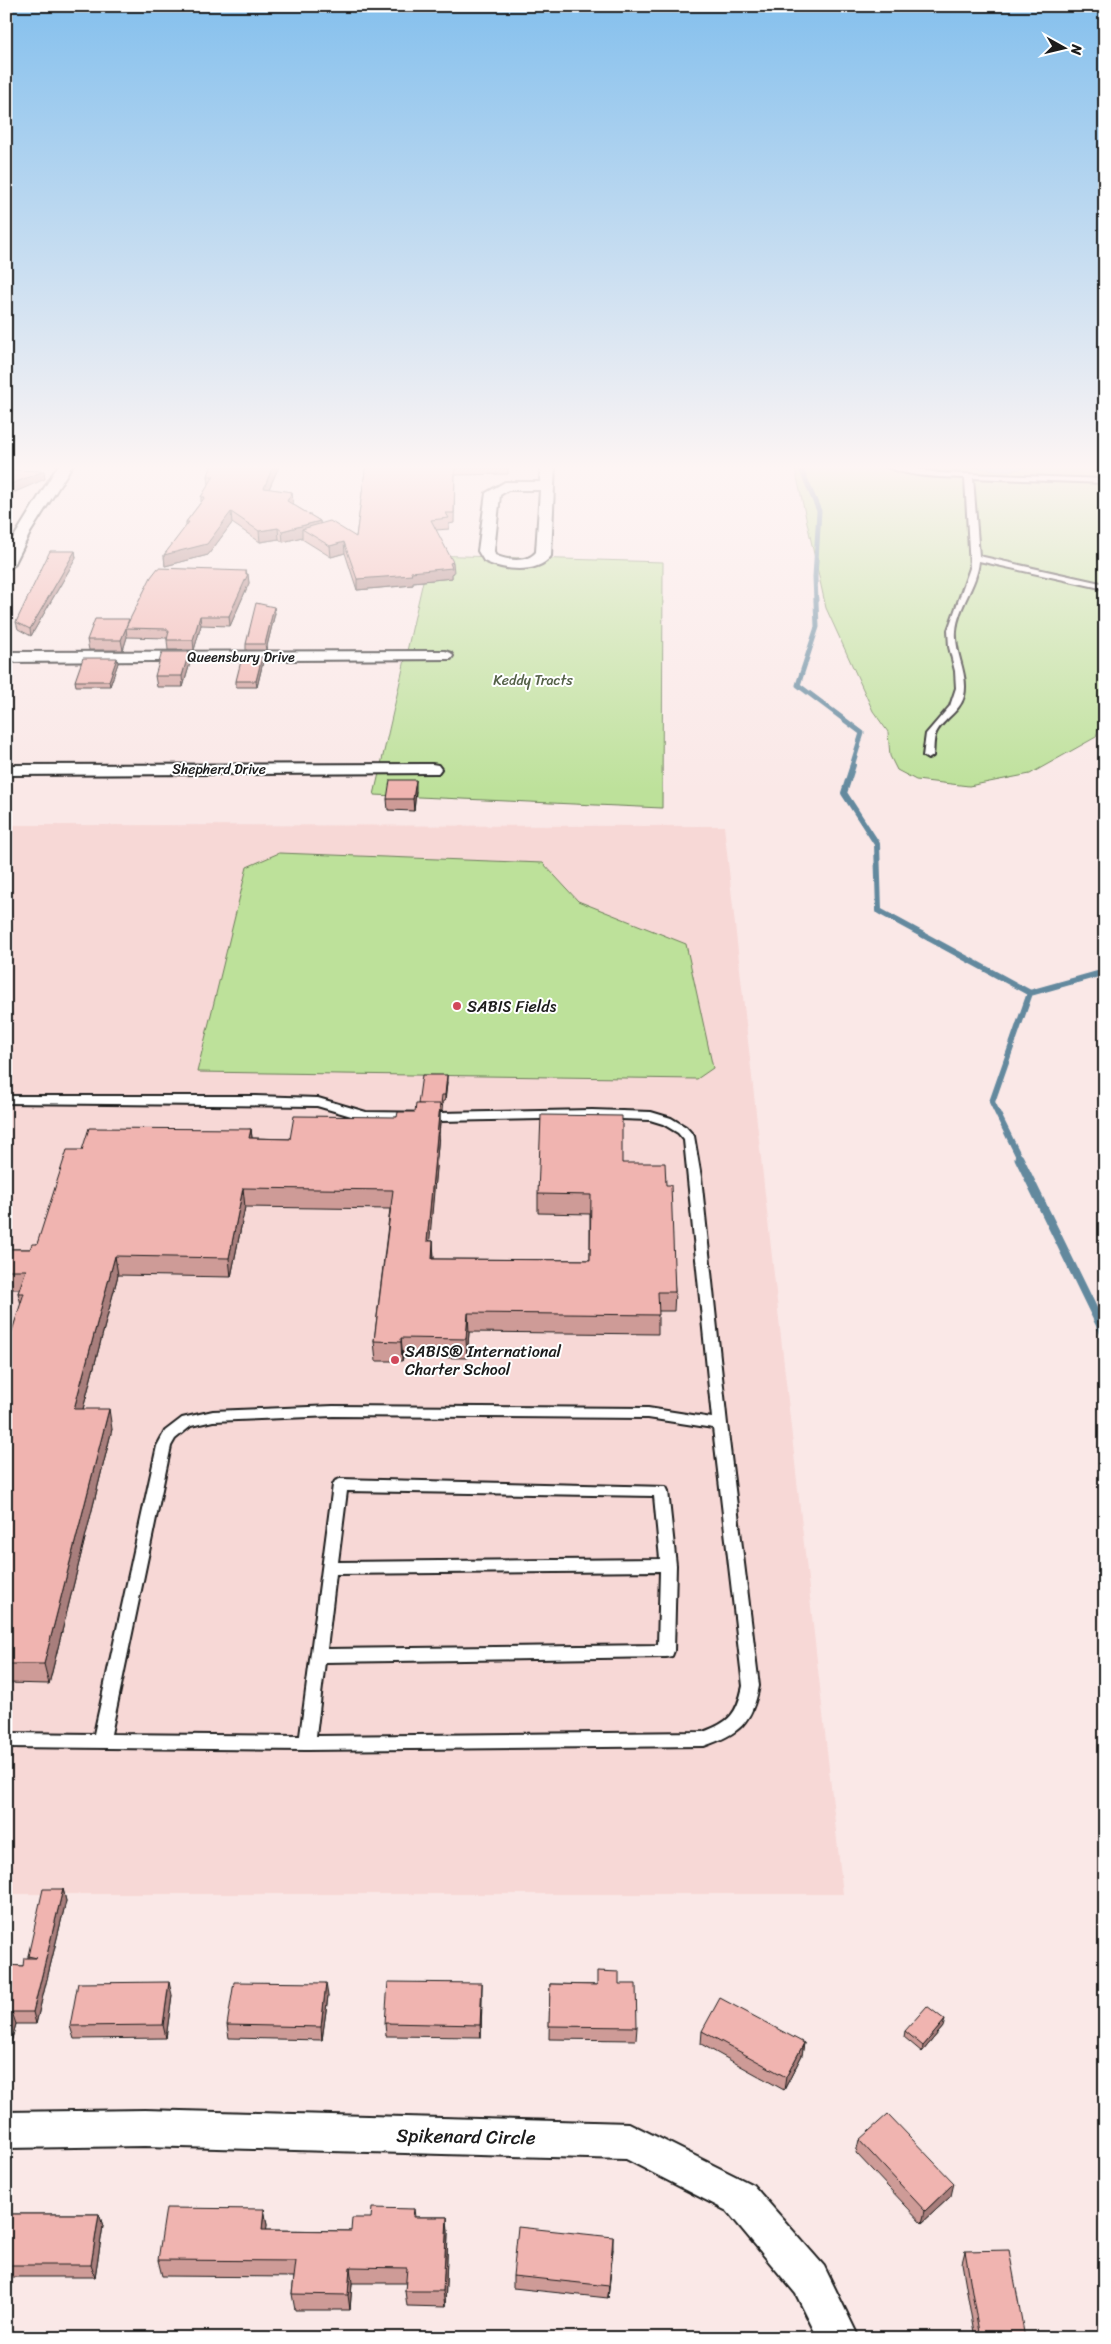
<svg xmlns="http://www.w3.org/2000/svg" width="1111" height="2344" font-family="Sriracha,sans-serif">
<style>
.built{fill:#f7d8d6}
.green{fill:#bde19a;stroke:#6c7e5b}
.water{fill:#92d2f4;stroke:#63899e}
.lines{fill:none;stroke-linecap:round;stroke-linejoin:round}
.stream-far2{stroke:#63899e;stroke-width:5}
.stream-far1{stroke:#63899e;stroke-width:6}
.stream{stroke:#63899e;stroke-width:9}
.service-casing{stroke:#1c1c1c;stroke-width:4}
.minor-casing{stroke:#1c1c1c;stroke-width:4}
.service{fill:#fff;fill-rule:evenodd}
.minor{fill:#fff;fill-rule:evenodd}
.wall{fill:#ce9b97;stroke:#1c1c1c}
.shaded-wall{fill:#a87e7b;stroke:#1c1c1c}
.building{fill:#f0b4b0;stroke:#1c1c1c}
.poi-dot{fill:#d1495b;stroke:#fff;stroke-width:2}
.labels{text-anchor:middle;stroke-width:4;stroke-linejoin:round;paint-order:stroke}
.far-street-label{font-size:14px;fill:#1c1c1c;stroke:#fff}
.far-park-label{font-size:14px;fill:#546148;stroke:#fff}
.poi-label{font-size:16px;fill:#1c1c1c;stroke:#fff;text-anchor:start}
.near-street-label{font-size:19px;fill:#1c1c1c;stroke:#fff}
</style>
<rect width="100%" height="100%" fill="#fae8e7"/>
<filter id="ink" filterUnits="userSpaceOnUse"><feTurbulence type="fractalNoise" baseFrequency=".02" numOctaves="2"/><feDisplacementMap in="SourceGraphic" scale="10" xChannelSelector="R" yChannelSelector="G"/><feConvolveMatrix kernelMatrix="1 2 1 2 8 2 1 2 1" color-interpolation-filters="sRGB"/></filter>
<g filter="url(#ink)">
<path class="built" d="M6,825L724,826L843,1894H6Z"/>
<g class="green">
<path d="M794,464H1105V705L1096,737L1030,774L969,786L916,780L897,770L890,756L888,732L873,711L826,608Z"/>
<path d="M429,555L663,562L662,808L374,795Z"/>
<path d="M279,853L543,863L578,901L686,944L713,1068L697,1079L197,1072L247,867Z"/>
</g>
<path class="water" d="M961,464H1032C1018,475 977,469 961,464Z"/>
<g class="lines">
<path class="stream-far2" d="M799,464L819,511L815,577L817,627L798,685L862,733L852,766"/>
<g class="stream-far1">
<path d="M853,765L844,793L877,844L879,911L1030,993"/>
<path d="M1020,1159L992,1102L1030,993L1105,972"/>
</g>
<path class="stream" d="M1019,1158L1105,1334"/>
<defs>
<g id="service">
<path d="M882,464H894L939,473L1105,479V483L973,478L979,556L1105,584V589L979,561C977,586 958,606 956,631C954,653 969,674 964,696C960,712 943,719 936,733C933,740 934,749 933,756L928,759L923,756L926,734L950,706L956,688L955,671L949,647L948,630L970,568L965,478C942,477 902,477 882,464Z"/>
<path d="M255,1096L318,1098L366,1112L440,1113L592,1110L651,1112L671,1118L686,1127L694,1136L701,1177L727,1424L759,1686C752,1723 739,1734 704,1746L307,1750L6,1747V1733L94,1734L157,1446L165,1431L182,1418L213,1411L333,1406L648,1408L712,1418L684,1140L678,1133L663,1124L650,1120L592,1118L440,1121L365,1120L317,1106L6,1103V1097L9,1096ZM333,1416L648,1418L713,1428L743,1686C737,1714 730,1722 703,1732L316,1736L325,1662L666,1657L672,1656L674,1651L676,1565L668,1491L666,1487L340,1479L335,1481L333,1485L300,1736L111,1734L171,1446L175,1439L191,1426L213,1421ZM347,1491L654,1496L660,1559L338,1562ZM660,1571L658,1645L327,1649L336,1574Z"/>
</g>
<g id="minor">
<path d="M59,464H73L30,533L14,565L6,570V550Z"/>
<path d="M541,464H555L551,556C537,575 502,570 484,561L478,551L486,493L505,482H540ZM508,490H540L536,552C527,563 508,561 495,555L494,551L500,495Z"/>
<path d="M445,651L451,653L453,656L451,659L6,662V652Z"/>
<path d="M432,764L438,765L441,769L438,773L6,775V765Z"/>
<path d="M145,2110L629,2123L753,2185L824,2266L859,2338H818L796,2294L727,2211L626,2159L145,2146L6,2148V2112Z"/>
</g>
</defs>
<use href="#service" class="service-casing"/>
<use href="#minor" class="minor-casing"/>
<use href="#service" class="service"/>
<use href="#minor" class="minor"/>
</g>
<g class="wall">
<path d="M212,464H280L269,489L292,492L293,503L292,504L320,521V524L356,537L366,464H508V474L455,475L454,523L449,524V529L436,530L454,573H452V578L413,582V585L357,590L345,553L331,557L302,539V537L283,542L279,539L260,542L232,523L208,555L165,566L164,555L186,527V522L201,502V497L209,484L208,476Z"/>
<path d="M75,551L76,558L31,636L18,629L16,622Z"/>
<path d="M247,574L249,583L230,626L201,625L194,650H168L167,640V638L127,637L123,650H89L87,640L129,621Z"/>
<path d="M275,613L266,650H246V644Z"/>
<path d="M189,652L190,663L183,687H157L155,676Z"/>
<path d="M263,662L257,687H236V681Z"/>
<path d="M118,663L110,686H76L75,681Z"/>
<path d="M416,791L414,811L388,810L387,799Z"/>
<path d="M447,1082L445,1101H443L442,1111H440V1123L429,1241H433L434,1259L590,1260V1214L538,1213V1194L622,1163L666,1185L675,1292L674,1311H658V1334L469,1332L467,1358L403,1357L402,1361H376L374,1341L390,1209L245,1207L231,1277L118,1275L83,1409L112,1429L49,1684L6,1683V1350L21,1304L18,1293L20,1289H6V1249H30L37,1244L82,1150L251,1129L252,1138L290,1139L397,1117L415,1112L418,1104Z"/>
<path d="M63,1889L66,1901L36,2024H16L11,2042H6V1965L23,1966L28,1958V1956Z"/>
<path d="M550,1984L597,1985L619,1984L637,2027L636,2040L549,2039Z"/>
<path d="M172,1995L166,2038L74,2039L70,2026Z"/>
<path d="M328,1996L322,2040L229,2038L227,2025Z"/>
<path d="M482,1996L481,2037L386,2036L385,2023Z"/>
<path d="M943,2027L922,2052L904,2037L905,2031Z"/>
<path d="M702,2031L804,2043L802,2055L784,2090L701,2044Z"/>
<path d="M859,2140L951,2196L922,2223L856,2153Z"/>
<path d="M264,2209L267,2225L266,2230L351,2231L371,2218L414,2209L415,2217H447L448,2233L445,2307L407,2306L405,2291L406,2283H352L350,2310H295L292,2294L294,2277L162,2276L158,2260Z"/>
<path d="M6,2214H99L103,2226L95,2277H6Z"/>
<path d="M613,2249L608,2298L513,2288V2276Z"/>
<path d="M965,2251L1025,2338H975L962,2263Z"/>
</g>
<g class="shaded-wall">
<path d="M274,464H280L265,498L264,488Z"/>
<path d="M44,471L45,479L6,496V486Z"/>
<path d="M292,492L293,503L288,512L287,501Z"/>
<path d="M231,512L232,523L208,555L165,566L164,555Z"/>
<path d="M320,521L321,532L302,529V537L283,542L282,531Z"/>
<path d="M278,528L279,539L260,542L259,531Z"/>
<path d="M344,542L345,553L331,557L330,546Z"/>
<path d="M75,551L76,558L31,636L30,629Z"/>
<path d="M453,562L454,573H452V578L413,582V585L357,590V579L411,572Z"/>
<path d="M246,571L247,575L248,574L249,583L230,626L229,616Z"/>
<path d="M274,607L275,613L266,650L265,644Z"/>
<path d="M200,616L201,625L194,650L193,640Z"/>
<path d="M126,628L127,637L123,650L121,640Z"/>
<path d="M189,652L190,663L183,687L182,676Z"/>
<path d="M262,657L263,662L257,687L256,681Z"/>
<path d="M117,658L118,663L110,686L109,681Z"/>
<path d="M416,780V791L414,811L413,799Z"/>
<path d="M447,1075V1082L445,1101V1095Z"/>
<path d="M440,1104V1123L428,1260L427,1241Z"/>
<path d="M251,1129L253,1148L249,1138Z"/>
<path d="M243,1188L245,1207L231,1277L229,1258Z"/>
<path d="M433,1241L434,1260L432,1259Z"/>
<path d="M115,1256L118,1275L78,1428L74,1409Z"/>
<path d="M468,1313L469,1332L467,1358L466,1339Z"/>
<path d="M401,1338L403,1357L402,1361L401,1342Z"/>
<path d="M109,1409L112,1429L49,1684L44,1664Z"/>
<path d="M63,1889L66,1901L36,2024L33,2012Z"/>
<path d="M169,1982L172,1995L166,2038L163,2025Z"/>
<path d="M326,1983L328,1996L322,2040L321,2027Z"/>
<path d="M482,1983V1996L481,2037L480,2025Z"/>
<path d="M12,2012L16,2024L11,2042L8,2030Z"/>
<path d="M945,2020L943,2027L922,2052L923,2046Z"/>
<path d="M804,2043L802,2055L784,2090L786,2077Z"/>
<path d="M954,2183L951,2196L922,2223L925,2211Z"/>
<path d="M264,2209L267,2225L265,2246L262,2230Z"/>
<path d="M99,2214L103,2226L95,2277L91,2265Z"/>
<path d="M447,2217L448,2233L445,2307L443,2291Z"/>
<path d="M613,2237V2249L608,2298L609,2286Z"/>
<path d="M350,2267L352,2283L350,2310L348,2295Z"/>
</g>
<g class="building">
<path d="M212,464H274L264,488L292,492L287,501L320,521L282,531L278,528L259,531L231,512L207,544L164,555L189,522H186L205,497H201L214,476H208Z"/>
<path d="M366,464H492L455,465L454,513H446L449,518L431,520L453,562L450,563L452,568L411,572L412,575L357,579L344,542L330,546L302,529L330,521L356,537Z"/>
<path d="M6,470L44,471L6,486Z"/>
<path d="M50,551H75L30,629L16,622Z"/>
<path d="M158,568L246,571V574H248L229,616H200L193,640H167L169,631H167V629L126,628L121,640H87L95,619H129L126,627L151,577Z"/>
<path d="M256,603L274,607L265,644H246Z"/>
<path d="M162,652H189L182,676H155Z"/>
<path d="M242,657H262L256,681H236Z"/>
<path d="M83,658H117L109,681H75Z"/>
<path d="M390,780H416L413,799H387Z"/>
<path d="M422,1075H447L445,1095H442L441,1105L418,1104Z"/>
<path d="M416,1104H440L427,1241H433L432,1259L590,1260L591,1195L538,1194L541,1115L622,1116V1163H665L666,1185H671L675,1292H658L659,1315L468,1313L466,1339L401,1338V1342L374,1341L393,1190L243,1188L229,1258L115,1256L74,1409H109L44,1664H6V1445L11,1429H6V1416L9,1408H6V1350L24,1293H18L26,1270H6V1249H30L32,1244H37L67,1150H82L89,1128L251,1129L249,1138L290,1139L294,1116L397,1117L398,1112H415Z"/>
<path d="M43,1889H63L33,2012H12L8,2030H6V1965L23,1966L24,1958H37L28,1956Z"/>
<path d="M597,1971L619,1972V1984H636L637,2027L549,2026L550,1984L597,1985Z"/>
<path d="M169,1982L163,2025L70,2026L78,1983Z"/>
<path d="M234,1982L326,1983L321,2027L227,2025Z"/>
<path d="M388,1982L482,1983L480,2025L385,2023Z"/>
<path d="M720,1998L804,2043L786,2077L702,2031Z"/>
<path d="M927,2006L945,2020L923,2046L905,2031Z"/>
<path d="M888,2114L954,2183L925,2211L859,2140Z"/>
<path d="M166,2208L264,2209L262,2230L351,2231L352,2218H371L372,2208L414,2209L413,2217H447L443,2291H405L407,2268L350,2267L348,2295L292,2294L296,2261L158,2260Z"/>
<path d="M6,2214H99L91,2265H6Z"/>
<path d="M518,2227L613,2237L609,2286L513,2276Z"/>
<path d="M1009,2250L1025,2338H980L965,2251Z"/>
</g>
</g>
<linearGradient id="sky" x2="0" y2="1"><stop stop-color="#85c0ed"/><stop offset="0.59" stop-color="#fdf5f4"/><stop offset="1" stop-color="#fdf5f4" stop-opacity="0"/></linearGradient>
<rect width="1111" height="792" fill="url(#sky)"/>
<g class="poi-dot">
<circle cx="457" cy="1006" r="5"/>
<circle cx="395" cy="1360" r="5"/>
</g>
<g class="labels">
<g class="far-street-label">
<text x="241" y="662">Queensbury Drive</text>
<text x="219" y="774">Shepherd Drive</text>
</g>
<g class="far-park-label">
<text x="533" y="685">Keddy Tracts</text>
</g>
<g class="poi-label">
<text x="467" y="1012">SABIS Fields</text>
<text x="405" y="1357">SABIS® International<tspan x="405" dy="18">Charter School</tspan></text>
</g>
<g class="near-street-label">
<text transform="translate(466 2136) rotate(1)" y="7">Spikenard Circle</text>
</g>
</g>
<rect width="1111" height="2344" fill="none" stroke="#fff" stroke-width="25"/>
<rect x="12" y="12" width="1086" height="2319" fill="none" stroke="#1c1c1c" stroke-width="2" filter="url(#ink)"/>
<g transform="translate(1064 48) rotate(98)" stroke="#ffffff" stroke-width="4" paint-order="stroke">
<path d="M0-4L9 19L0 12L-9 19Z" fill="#1c1c1c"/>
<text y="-8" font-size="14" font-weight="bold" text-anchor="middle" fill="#1c1c1c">N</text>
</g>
</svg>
